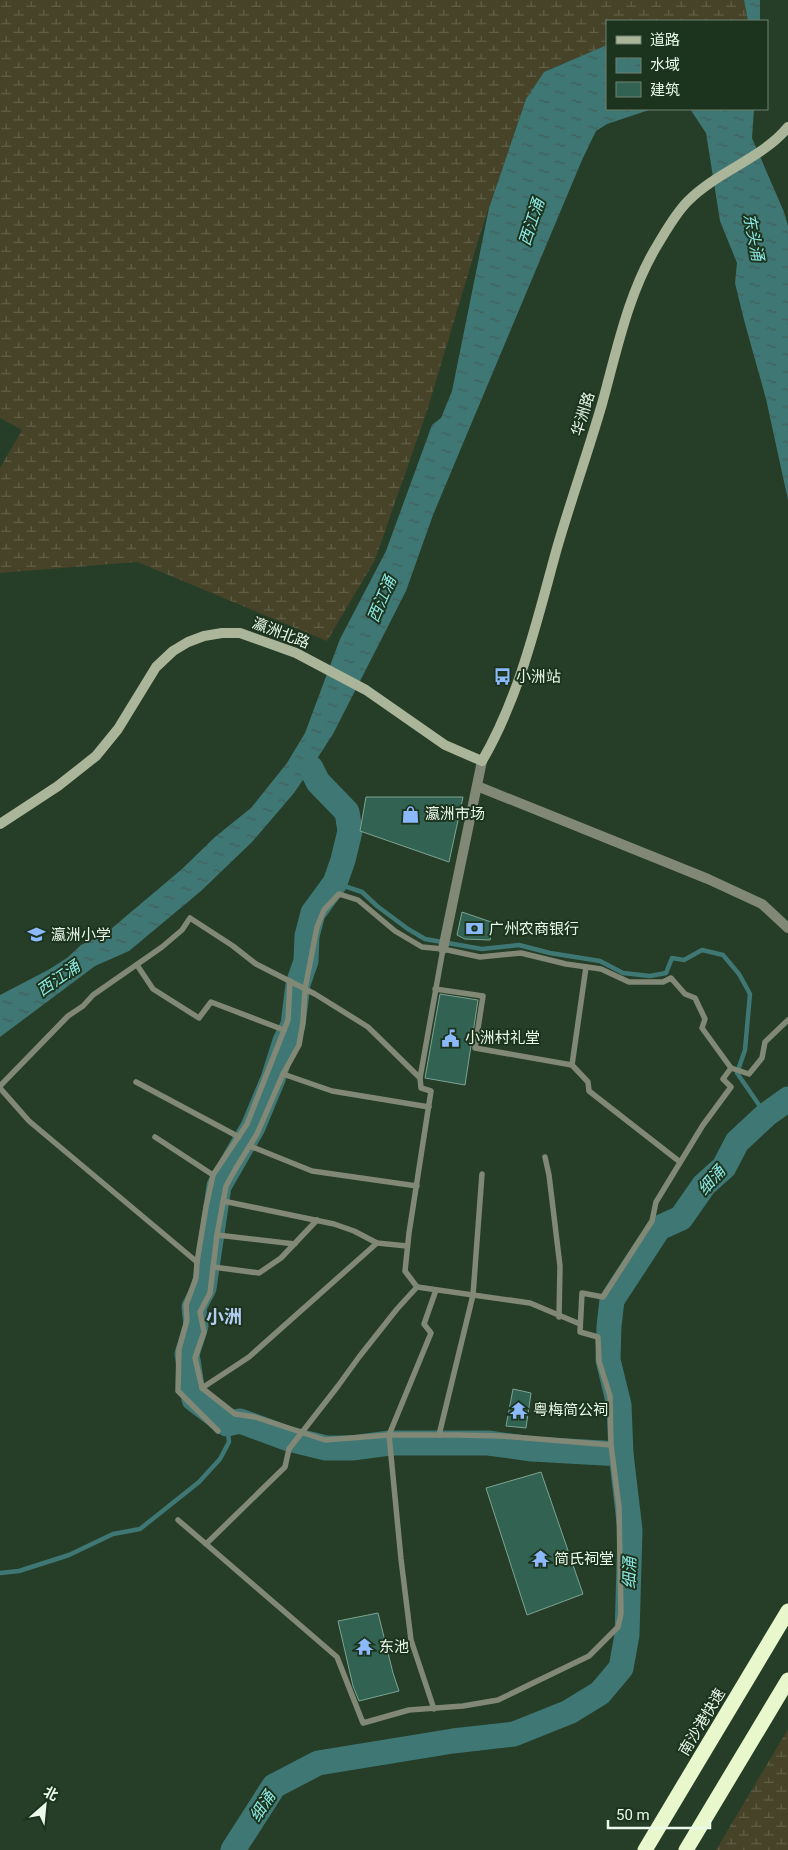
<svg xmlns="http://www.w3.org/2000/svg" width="788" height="1850" font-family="Roboto,'Noto Sans SC',sans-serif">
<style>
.wetland{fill:url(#wetland-marsh)}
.water{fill:url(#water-ripples)}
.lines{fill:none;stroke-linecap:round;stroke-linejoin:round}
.stream{stroke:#3f7774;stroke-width:4.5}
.river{stroke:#3f7774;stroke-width:25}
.building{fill:#326251;stroke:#7da494}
.lane{stroke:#818876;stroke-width:5.5}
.street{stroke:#818876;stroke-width:10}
.secondary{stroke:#abb599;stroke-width:10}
.highway{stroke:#e9f8cc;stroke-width:15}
.labels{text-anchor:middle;stroke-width:4;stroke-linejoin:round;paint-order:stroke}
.street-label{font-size:15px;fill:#eaf9ea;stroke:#1c331e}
.poi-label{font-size:15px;fill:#eaf9ea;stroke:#1c331e;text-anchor:start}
.water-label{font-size:16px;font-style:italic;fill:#8ce9e3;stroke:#1c331e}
.quarter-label{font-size:18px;font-weight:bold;fill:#b3cdf3;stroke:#1c331e}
</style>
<defs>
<pattern id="wetland-marsh" width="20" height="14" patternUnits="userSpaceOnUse" patternTransform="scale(1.25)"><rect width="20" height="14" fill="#464329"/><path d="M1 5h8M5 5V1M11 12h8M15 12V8" fill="none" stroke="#615f48"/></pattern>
<pattern id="water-ripples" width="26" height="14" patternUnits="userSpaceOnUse" patternTransform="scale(1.25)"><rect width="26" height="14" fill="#3f7774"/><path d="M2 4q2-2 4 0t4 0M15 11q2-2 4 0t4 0" fill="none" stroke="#435f5b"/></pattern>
</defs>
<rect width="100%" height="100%" fill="#263d27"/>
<g class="wetland">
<path d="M0,0H744L748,21H607V45L544,72L526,99L480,234L428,408L375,560L327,641L137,562L0,573V468L22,430L0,418Z"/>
<path d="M788,1729V1850H716Z"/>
</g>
<g class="water">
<path d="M744,0H760V21H748Z"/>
<path d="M607,45V109H652L607,124L596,131L582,160L433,515L406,591L333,734L311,768L294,793L252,842L201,891L129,951L95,966L0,1037V995L48,970L67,958L81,945L105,934L182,869L215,837L251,808L287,763L305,733L340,639L386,551L432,425L441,418L452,391L489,208L526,99L544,72Z"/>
<path d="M690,109H754L752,138L784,212L788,226V500L766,399L744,320L735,283L737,263L720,221L706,133Z"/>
</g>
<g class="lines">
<g class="stream">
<path d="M335,883L362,892L377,906L408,929L425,939L482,949L519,945L550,953L600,961L623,973L650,976L666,973L672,958L684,960L702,950L723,955L739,974L750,994L745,1050L737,1073L766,1115"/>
<path d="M0,1573L19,1571L69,1555L113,1534L140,1529L199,1482L220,1459L229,1442L227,1424"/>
</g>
<g class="river">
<path d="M311,768L318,782L347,812L350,831L343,860L335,883L313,913L307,936L306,961L298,984L293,1025L285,1041L273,1079L253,1127L219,1186L204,1288L194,1307L196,1326L187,1354L194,1399L227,1424L240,1421L289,1439L326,1448H352L390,1443H488L532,1449L621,1454"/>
<path d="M233,1850L274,1786L318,1763L453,1741L514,1734L569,1712L600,1693L621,1668L627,1635L630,1530L621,1454L619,1405L608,1360L609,1326L612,1300L659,1228L681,1218L704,1185L724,1167L737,1142L766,1115L788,1099"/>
</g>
</g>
<g class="building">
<path d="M366,797H463L449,862L360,831Z"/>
<path d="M462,912L494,923L490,940L465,939L457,935Z"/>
<path d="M440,994L478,1000L465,1085L425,1078Z"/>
<path d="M513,1389L531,1393L526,1428L506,1426Z"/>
<path d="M541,1472L583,1594L527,1615L486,1488Z"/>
<path d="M378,1613L393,1673L399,1691L359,1701L353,1686L338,1621Z"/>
</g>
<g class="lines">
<g class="lane">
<path d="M137,965L153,989L199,1018L211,1002L284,1030"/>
<path d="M586,967L572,1065L588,1082L589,1091L680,1162"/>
<path d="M435,989L483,996L475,1048L572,1065"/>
<path d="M731,1068L749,1074L762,1058L765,1042L788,1020"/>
<path d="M283,1074L332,1091L429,1107"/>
<path d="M420,1078L443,949"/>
<path d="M136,1082L239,1137"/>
<path d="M0,1086L68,1016L83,1006L93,995L162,947L182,930L190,918L233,946L256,964L315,994L368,1027L420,1078L421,1088L431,1091L409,1233L405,1271L417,1287L397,1309L359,1357L338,1386L289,1449L285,1467L206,1544L337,1657L363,1723L409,1710L463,1706L498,1700L589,1656L618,1627L621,1614L619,1507L611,1445L610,1396L599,1361L598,1337L580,1332L582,1293L603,1297L652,1221L656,1202L703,1125L731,1087L723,1079L731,1068L702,1028L705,1019L695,998L685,994L671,978L663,982H629L601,969L566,964L521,953L480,957L443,949L422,947L395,931L358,900L339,894L324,910L317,927L305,989L303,1022L299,1045L283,1074L257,1134L236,1168L226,1186L217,1235L210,1293L200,1312L204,1332L195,1358L202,1388L235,1414L255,1417L325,1440L389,1435H457L501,1436L611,1445"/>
<path d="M0,1088L29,1121L197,1262"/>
<path d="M155,1137L213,1175"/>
<path d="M250,1146L312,1171L417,1186"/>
<path d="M545,1157L549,1175L560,1266L559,1317"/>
<path d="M223,1201L334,1224L354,1231L377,1243L407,1246"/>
<path d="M217,1235L295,1244"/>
<path d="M213,1267L259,1273L281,1258L317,1220"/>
<path d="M417,1287L530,1303L580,1324"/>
<path d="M202,1388L249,1357L377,1243"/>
<path d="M218,1431L178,1391L179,1349L187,1320L186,1305L196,1278L197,1262L206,1207L213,1175L247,1124L288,1020L290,981"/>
<path d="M439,1435L473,1295L482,1174"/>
<path d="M178,1520L206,1544"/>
<path d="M434,1709L411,1640L401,1559L389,1435L431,1333L424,1324L436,1290"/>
</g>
<g class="street">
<path d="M477,786L708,879L762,904L788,928"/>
<path d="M443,949L482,761"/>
</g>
<path class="secondary" d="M0,824L58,786L96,756L118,729L156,667L173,651L188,642L204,636L222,633H240L296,653L366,690L445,745L482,761C520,696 537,620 557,548C571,500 588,452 602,404C617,350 628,293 658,244C667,229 676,213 688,201C716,172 763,158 788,127"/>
<g class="highway">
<path d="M645,1850L788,1611"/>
<path d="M686,1850L788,1680"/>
</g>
</g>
<defs>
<symbol id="bus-bare" viewBox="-9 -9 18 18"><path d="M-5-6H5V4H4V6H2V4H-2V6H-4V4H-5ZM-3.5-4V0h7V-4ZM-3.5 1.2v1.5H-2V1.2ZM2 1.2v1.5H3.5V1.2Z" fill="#8cb9fc" stroke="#1c331e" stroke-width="2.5" paint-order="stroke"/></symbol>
<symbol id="shop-bare" viewBox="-9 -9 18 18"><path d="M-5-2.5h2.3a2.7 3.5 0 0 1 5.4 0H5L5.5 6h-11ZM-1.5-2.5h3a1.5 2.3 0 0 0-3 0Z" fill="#8cb9fc" stroke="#1c331e" stroke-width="2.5" paint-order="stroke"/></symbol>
<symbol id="bank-bare" viewBox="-9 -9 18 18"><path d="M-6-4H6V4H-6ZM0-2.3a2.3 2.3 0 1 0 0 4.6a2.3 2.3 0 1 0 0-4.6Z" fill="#8cb9fc" stroke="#1c331e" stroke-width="2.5" paint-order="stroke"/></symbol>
<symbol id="school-bare" viewBox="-9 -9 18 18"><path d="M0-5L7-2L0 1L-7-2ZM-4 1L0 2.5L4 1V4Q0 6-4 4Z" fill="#8cb9fc" stroke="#1c331e" stroke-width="2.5" paint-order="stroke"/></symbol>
<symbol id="civic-bare" viewBox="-9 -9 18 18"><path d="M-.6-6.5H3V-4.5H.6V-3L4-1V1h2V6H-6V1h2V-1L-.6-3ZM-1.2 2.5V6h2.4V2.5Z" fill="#8cb9fc" stroke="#1c331e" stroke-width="2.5" paint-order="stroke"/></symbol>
<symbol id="temple-bare" viewBox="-9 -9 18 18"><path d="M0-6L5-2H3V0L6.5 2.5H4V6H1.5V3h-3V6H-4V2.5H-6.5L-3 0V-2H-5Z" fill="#8cb9fc" stroke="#1c331e" stroke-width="2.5" paint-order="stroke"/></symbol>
</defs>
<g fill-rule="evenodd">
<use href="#bus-bare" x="490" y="664" width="25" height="25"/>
<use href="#shop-bare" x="398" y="802" width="25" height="25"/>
<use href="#bank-bare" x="462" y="916" width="25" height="25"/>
<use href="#school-bare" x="24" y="922" width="25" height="25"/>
<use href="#civic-bare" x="438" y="1026" width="25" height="25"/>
<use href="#temple-bare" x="506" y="1398" width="25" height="25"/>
<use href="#temple-bare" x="528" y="1546" width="25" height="25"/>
<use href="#temple-bare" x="352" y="1634" width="25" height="25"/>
</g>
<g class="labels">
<g class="street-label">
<text transform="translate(583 414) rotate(-73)" y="5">华洲路</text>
<text transform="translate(281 633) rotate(21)" y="5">瀛洲北路</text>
<text transform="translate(702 1722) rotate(-59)" y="5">南沙港快速</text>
</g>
<g class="poi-label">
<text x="516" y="682">小洲站</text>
<text x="425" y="819">瀛洲市场</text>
<text x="489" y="934">广州农商银行</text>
<text x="51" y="940">瀛洲小学</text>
<text x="465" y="1043">小洲村礼堂</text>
<text x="533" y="1415">粤梅简公祠</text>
<text x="554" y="1564">简氏祠堂</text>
<text x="379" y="1652">东池</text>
</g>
<g class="water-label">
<text transform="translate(531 222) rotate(-72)" y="6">西江涌</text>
<text transform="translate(754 237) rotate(79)" y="6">东头涌</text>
<text transform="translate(381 599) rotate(-67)" y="6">西江涌</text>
<text transform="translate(58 978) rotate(-35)" y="6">西江涌</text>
<text transform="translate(711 1180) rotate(-49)" y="6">细涌</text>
<text transform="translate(629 1573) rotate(-89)" y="6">细涌</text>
<text transform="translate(262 1806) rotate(-57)" y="6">细涌</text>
</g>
<g class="quarter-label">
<text x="224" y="1323">小洲</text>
</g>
</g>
<rect x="606" y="20" width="162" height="90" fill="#1c331e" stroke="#6e8270"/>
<rect x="616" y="36" width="25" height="8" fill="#abb599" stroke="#6e8270"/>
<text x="650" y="45" font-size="15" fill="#eaf9ea">道路</text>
<rect x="616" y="58" width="25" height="15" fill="url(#water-ripples)" stroke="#6e8270"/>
<text x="650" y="70" font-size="15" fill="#eaf9ea">水域</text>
<rect x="616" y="82" width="25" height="15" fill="#326251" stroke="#6e8270"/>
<text x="650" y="95" font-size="15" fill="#eaf9ea">建筑</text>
<g transform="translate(45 1805) rotate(27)" stroke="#1c331e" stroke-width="4" paint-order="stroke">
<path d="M0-4L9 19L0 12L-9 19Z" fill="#eaf9ea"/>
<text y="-8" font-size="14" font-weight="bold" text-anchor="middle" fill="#eaf9ea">北</text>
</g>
<path d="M608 1820v8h102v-8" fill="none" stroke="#eaf9ea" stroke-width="2.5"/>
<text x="616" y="1820" font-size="15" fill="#eaf9ea" stroke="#1c331e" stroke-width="4" paint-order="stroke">50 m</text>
</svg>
